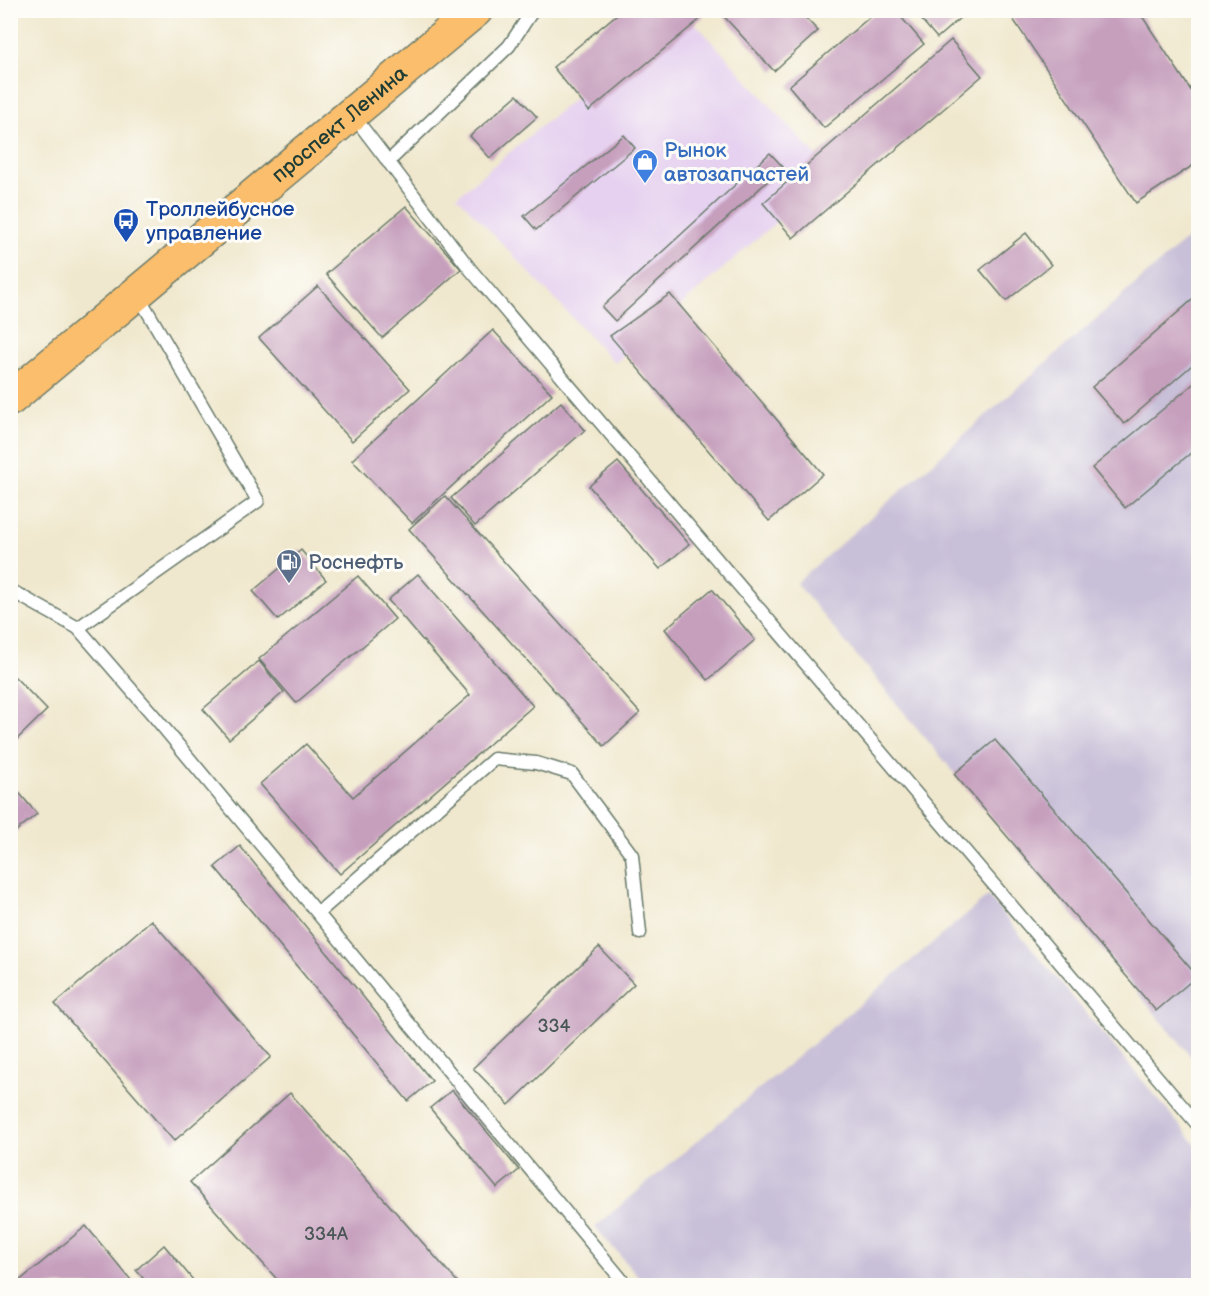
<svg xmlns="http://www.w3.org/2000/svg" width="1209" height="1296" font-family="'Balsamiq Sans',sans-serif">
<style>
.built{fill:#e6d2f0}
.industrial{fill:#c8bfd8}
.building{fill:#c69fbd}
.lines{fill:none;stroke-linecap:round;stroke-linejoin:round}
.lane-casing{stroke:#68796a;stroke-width:15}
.primary-casing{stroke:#68796a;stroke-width:36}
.lane{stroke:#fff;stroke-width:12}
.primary{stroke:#fabe6d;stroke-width:33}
.labels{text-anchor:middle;stroke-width:6;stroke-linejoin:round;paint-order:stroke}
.number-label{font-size:18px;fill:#495656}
.street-label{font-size:21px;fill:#1f3d34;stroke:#fdfcf7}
.shop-label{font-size:21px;fill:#366cbe;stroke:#fdfcf7;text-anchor:start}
.transit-label{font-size:21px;fill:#164399;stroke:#fdfcf7;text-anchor:start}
.service-label{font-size:21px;fill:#4e5e75;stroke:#fdfcf7;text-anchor:start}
</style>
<rect width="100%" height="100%" fill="#fdfcf7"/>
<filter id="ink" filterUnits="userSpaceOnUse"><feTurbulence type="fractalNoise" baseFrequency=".0167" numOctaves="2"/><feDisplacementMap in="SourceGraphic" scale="12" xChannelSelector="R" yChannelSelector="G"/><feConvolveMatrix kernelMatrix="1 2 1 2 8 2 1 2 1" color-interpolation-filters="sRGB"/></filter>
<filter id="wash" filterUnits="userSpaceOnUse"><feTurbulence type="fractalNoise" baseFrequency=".008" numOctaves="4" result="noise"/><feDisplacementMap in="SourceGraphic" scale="24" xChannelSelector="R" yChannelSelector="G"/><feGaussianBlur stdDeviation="1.35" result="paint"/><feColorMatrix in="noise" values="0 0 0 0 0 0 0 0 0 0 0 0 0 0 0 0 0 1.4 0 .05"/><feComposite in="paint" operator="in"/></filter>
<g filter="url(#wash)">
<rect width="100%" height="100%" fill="#f0e8ce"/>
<path class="built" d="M680,11H684L832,173L615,363L457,196Z"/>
<g class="industrial">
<path d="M1198,229V1065L796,583Z"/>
<path d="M988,896L1198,1147V1285H646L595,1227Z"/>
</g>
<g id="blocks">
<g class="building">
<path d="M622,10H699L704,16L589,111L553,67Z"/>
<path d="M718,10H798L818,31L774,71Z"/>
<path d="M878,10H895L924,44L824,128L789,86Z"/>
<path d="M913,10H969L937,38Z"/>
<path d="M1007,10H1138L1198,101V162L1136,203Z"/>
<path d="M951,40L982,76L793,238L763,203Z"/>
<path d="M517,95L537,117L490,158L470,136Z"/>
<path d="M624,135L635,148L536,230L524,216Z"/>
<path d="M770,153L783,167L615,321L602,307Z"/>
<path d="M406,206L461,269L382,338L326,274Z"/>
<path d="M1026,233L1051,265L1006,301L980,270Z"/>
<path d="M318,286L410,389L352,441L259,338Z"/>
<path d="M670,294L823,474L769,521L610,336Z"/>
<path d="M1198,295V360L1124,424L1092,387Z"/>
<path d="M493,330L552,394L412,523L352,460Z"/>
<path d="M1198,380V447L1125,508L1092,468Z"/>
<path d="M561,402L585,430L475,526L451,498Z"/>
<path d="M618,462L689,544L660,569L589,486Z"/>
<path d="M445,496L640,713L604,746L409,529Z"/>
<path d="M301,550L326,580L278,620L253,591Z"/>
<path d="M418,574L533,706L340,874L260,784L306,744L353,797L470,695L388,600Z"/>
<path d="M358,576L395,619L296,703L259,659Z"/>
<path d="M712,589L755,640L708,680L665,629Z"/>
<path d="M259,661L284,692L229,739L203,709Z"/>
<path d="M10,672L47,710L10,746Z"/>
<path d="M995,740L1197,976L1156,1011L954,774Z"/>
<path d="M10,782L37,814L10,836Z"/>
<path d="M240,846L432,1081L408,1101L215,867Z"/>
<path d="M151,920L271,1057L174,1141L55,1004Z"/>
<path d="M599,947L634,984L509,1105L473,1068Z"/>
<path d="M452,1090L519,1170L497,1188L430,1108Z"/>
<path d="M290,1093L461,1286H283L190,1182Z"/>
<path d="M86,1226L136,1286H20L18,1282Z"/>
<path d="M164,1245L198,1286H150L136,1270Z"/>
</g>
</g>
</g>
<g filter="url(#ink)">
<use href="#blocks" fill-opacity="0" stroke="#68796a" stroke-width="1.5"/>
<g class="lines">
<defs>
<g id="lane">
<path d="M352,114L470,269L1198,1125"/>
<path d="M388,162L509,46L533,10"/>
<path d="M10,590L78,628L154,716L627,1286"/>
<path d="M78,628L258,501L138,295"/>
<path d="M318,913L494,759L536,763L572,774L632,855L640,933"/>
</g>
<g id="primary">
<path id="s1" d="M10,399L476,10"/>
</g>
</defs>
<use href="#lane" class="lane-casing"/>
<use href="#primary" class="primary-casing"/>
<use href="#lane" class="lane"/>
<use href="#primary" class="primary"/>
</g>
</g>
<defs>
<symbol id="shop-pin" viewBox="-11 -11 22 30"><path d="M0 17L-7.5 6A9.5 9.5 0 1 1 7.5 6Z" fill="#3f7fe0" stroke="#fdfcf7"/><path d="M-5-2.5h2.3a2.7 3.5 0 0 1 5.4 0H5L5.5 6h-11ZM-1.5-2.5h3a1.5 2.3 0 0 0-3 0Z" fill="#fff"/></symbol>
<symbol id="bus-pin" viewBox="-11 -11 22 30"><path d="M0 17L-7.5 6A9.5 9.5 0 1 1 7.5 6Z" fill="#1a4fb4" stroke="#fdfcf7"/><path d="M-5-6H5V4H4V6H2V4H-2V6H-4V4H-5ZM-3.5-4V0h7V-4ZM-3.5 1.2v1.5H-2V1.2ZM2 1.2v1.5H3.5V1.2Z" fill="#fff"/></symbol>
<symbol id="fuel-pin" viewBox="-11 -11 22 30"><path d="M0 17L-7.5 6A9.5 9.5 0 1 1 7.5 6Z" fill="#5c6f8a" stroke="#fdfcf7"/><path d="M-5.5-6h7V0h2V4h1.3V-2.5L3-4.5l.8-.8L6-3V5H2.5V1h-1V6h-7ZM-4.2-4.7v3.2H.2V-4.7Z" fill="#fff"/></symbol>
</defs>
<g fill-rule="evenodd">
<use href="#shop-pin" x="630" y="147" width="30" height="40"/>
<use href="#bus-pin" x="111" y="206" width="30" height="40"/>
<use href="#fuel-pin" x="274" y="547" width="30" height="40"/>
</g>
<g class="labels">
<g class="number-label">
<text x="554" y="1032">334</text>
<text x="326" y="1240">334А</text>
</g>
<g class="street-label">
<text dy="7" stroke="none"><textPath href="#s1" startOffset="429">проспект Ленина</textPath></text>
</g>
<g class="shop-label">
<text x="664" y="157">Рынок<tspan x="664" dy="24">автозапчастей</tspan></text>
</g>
<g class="transit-label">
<text x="146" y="216">Троллейбусное<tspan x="146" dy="24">управление</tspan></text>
</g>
<g class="service-label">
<text x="308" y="569">Роснефть</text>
</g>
</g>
<rect width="1209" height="1296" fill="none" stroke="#fdfcf7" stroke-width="36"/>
</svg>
